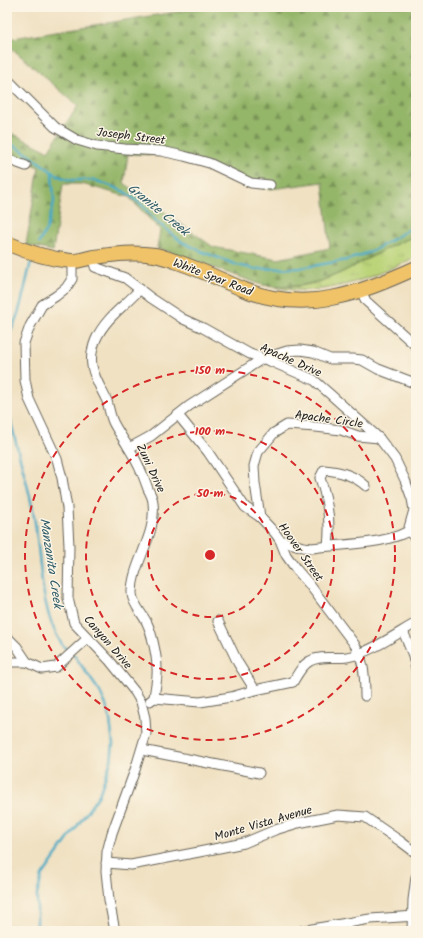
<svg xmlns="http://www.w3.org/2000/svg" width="423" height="938" font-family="Kalam,sans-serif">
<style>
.grass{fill:url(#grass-tufts);stroke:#6c784a}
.forest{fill:url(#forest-firs);stroke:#586942;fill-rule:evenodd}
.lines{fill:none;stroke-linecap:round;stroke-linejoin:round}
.stream{stroke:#45a9c5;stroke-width:2.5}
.street-casing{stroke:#666156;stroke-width:11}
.primary-casing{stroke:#666156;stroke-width:16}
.street{stroke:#fff;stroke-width:9}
.primary{stroke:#f0c369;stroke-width:14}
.ring{fill:none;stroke:#d62828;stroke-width:2;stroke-dasharray:7 5}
.labels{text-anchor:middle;stroke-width:3;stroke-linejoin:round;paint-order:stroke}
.street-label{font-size:12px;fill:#1c1c1c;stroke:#fcf5e5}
.water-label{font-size:13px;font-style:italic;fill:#2e5b68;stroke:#fcf5e5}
.centre{fill:#d62828;stroke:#fcf5e5;stroke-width:2}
.ring-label{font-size:12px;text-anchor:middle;font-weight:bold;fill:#d62828;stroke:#fcf5e5;stroke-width:3;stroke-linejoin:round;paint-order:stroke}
</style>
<defs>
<pattern id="grass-tufts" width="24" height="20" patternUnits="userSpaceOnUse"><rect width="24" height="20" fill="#bbd479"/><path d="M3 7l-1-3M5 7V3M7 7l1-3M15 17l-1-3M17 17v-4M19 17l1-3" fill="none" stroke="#a0b568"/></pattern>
<pattern id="forest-firs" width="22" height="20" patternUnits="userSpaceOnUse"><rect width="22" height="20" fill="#94b669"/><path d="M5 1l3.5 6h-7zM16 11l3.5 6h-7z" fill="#789356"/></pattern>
</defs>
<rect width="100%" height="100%" fill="#fcf5e5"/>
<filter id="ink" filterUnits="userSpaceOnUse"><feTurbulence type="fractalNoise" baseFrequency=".025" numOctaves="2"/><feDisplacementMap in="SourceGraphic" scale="8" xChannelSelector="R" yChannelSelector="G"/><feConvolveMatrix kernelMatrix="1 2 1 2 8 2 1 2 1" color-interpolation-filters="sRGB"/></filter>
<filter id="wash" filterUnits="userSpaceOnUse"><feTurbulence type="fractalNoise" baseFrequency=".012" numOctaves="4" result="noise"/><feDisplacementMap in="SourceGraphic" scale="16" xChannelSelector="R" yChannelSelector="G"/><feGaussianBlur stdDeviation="0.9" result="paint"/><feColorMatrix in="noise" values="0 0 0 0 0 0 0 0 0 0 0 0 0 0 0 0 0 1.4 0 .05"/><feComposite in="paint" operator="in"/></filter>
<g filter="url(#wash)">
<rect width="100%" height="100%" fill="#f0e1c2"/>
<path class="grass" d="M416,236V257C377,275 339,292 296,290C286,290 277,288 268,286C276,286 285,288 293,287C338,283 374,250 416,236Z"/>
<path class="forest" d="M207,7H416V236C383,247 355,269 323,280C306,286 286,288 269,286C260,285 251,281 243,278C214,269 186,256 157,248L160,230L129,197L82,184H63L53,251L26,245L39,167L7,156V131L48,151L78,106L7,44V39ZM128,154L161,155L208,165L271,189L323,182L330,248L278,259L213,247L124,183Z"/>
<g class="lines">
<g class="stream">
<path d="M7,143L15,146L29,155L58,176L71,180H94L111,186L125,192L141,204L156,221L182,242L203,252L237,265L255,269L300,268L347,260L373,251L416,225"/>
<path d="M39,243L47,228L54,202L52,173"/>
<path d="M7,338C21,315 24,288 31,262"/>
<path d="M7,403C13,438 25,472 32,506C42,550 37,604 61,643C63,647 67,649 70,652"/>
<path d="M37,931V895L42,876L99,795L111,761L113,744L110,720L106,705L100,692L74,655"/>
</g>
</g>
</g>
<g filter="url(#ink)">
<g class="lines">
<defs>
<g id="street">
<path d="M7,79L55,127L77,140L97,146L125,149L161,151L184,156L209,163L251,183L270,185"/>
<path d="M7,159L26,166"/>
<path d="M93,257L95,267L125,278L151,298L183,319L203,328L250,354L270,361L314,380L331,395L379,438L395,459L405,480L412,499L414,510L408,531L416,538"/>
<path d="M72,262V279L66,288L56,296L42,305L30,326L24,343L25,380L29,399L57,459L62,478L67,508L69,546L68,598L74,623L110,661L135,692L141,702L145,718L146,734L135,770L112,833L107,852L106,871L109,900L115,931"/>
<path d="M140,289C126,305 106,317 96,339C85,365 96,378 107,401C109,408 110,415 113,422C117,430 122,437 127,445C136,459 143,474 148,489C150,493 153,498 153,503C157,536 131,565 132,594C133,605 143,614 147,623C152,633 157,657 157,668C158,677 155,688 154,698"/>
<path d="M361,291L366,301L416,346"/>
<path d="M178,415L208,452L245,507L260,517L275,533L280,540L286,555L296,569L309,584L355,645C364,661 365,677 365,696"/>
<path d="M129,448L151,436L189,406L262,359L287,351L300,350L313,352L330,359H353L362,360L378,369L412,382"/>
<path d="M260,517L255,483L254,466L258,452L274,433L287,425L316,427L341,430L358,436L379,438"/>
<path d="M280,540L303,547L312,548C337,544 393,545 412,528"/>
<path d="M328,545C331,522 328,501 320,478L324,470C340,471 354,475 366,486"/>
<path d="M218,621L238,663L255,690"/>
<path d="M403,631L412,653L416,669"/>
<path d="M7,637L17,647L27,662"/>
<path d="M7,662H27L42,669L56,667L88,638"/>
<path d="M150,701L154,698L200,702L231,697L255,690L293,682C297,675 302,665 310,661C321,655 335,659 347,657C368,654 398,633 416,623"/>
<path d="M142,750L259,773"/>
<path d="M106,863L131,865L199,852L244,843L275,830L298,823L338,815L365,817L400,841L416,853"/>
<path d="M301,931L370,919L416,916"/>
<path d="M412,931L413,900L416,877"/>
</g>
<path id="primary" d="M7,243C27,252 49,259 71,261C78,262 87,258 94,257C117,254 132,252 155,255C161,256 168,259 175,261C199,269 221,280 245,290C307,314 359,294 416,268"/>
</defs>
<use href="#street" class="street-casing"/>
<use href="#primary" class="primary-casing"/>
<use href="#street" class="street"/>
<use href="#primary" class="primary"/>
</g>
</g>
<g class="ring">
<circle cx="210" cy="555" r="62"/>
<circle cx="210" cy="555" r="124"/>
<circle cx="210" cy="555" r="185"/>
</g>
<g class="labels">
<g class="street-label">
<text transform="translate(131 136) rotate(7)" y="4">Joseph Street</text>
<text transform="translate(213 277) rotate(21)" y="4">White Spar Road</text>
<text transform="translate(291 360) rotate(24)" y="4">Apache Drive</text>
<text transform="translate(329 419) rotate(8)" y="4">Apache Circle</text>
<text transform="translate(151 468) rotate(65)" y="4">Zuni Drive</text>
<text transform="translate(301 552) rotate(55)" y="4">Hoover Street</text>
<text transform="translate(108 642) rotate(49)" y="4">Canyon Drive</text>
<text transform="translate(263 823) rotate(-16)" y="4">Monte Vista Avenue</text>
</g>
<g class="water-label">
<text transform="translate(159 209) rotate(39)" y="5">Granite Creek</text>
<text transform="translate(52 563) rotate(81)" y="5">Manzanita Creek</text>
</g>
</g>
<circle cx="210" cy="555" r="6" class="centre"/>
<g class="ring-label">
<text x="210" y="374">150 m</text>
<text x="210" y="435">100 m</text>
<text x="210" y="497">50 m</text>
</g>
<rect width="423" height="938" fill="none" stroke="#fcf5e5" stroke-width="24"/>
</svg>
